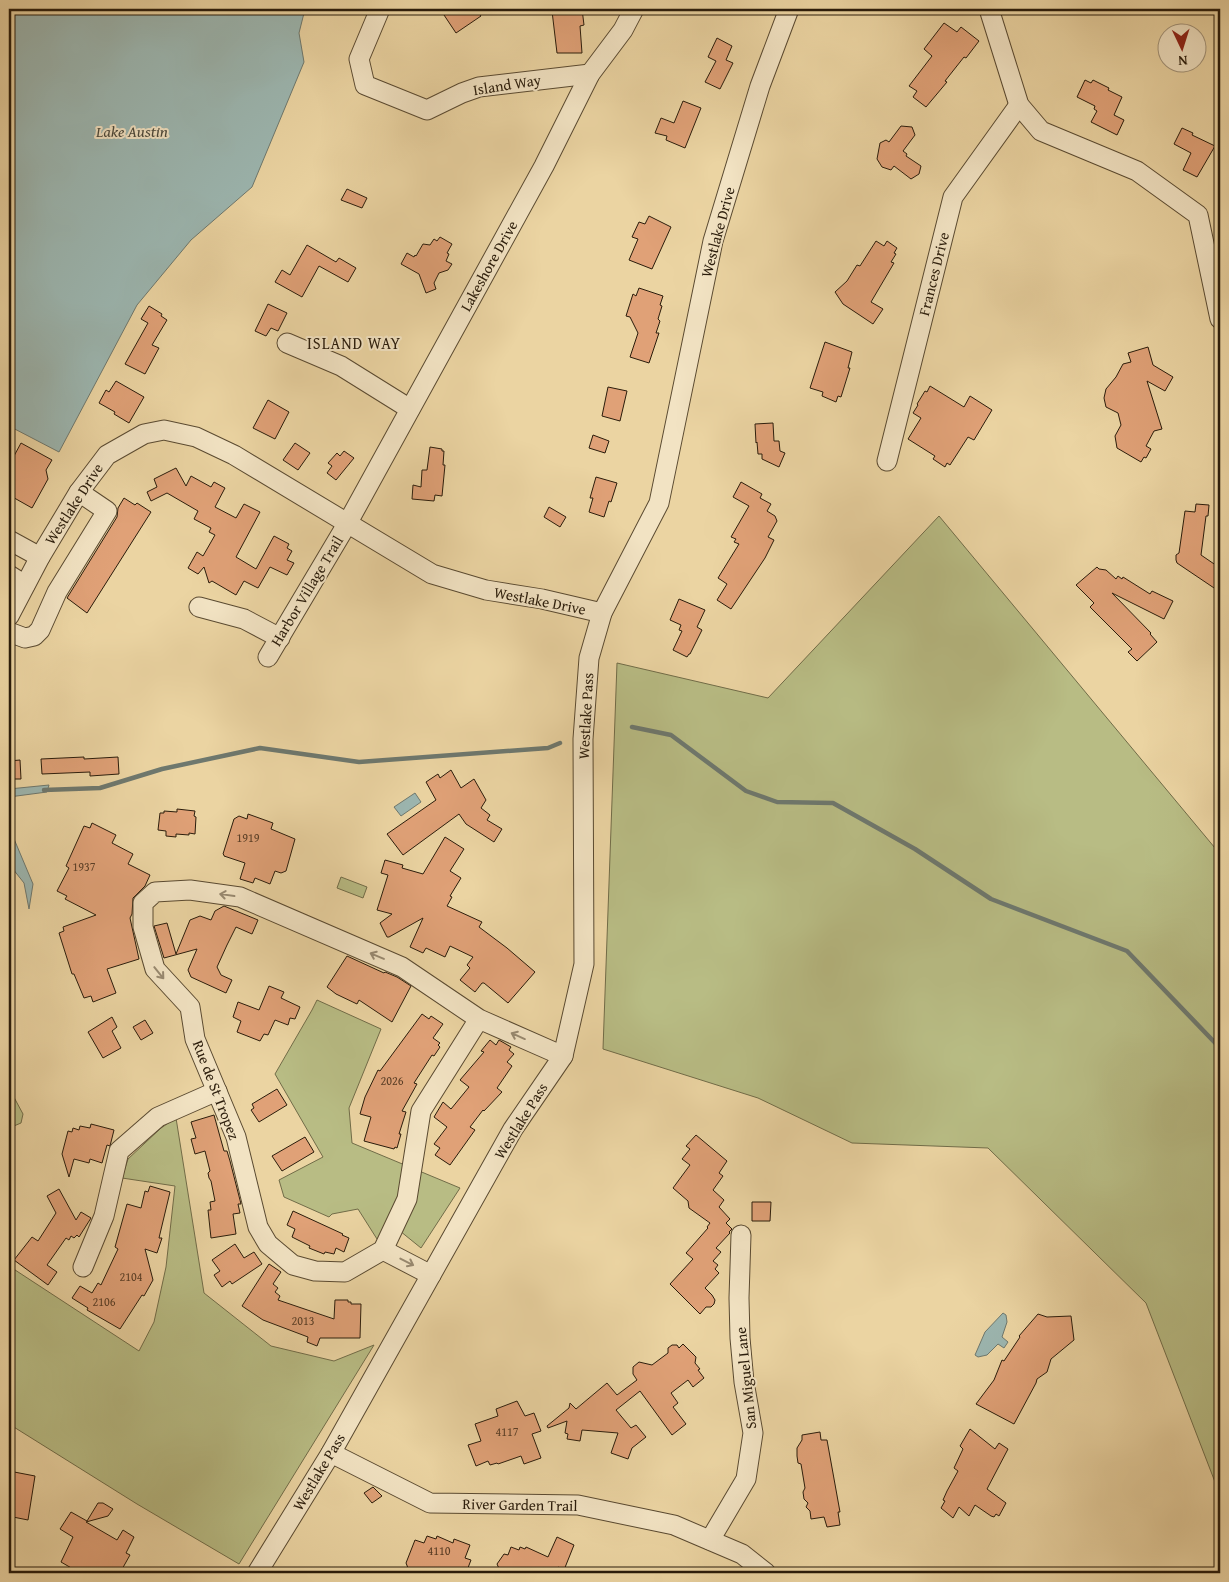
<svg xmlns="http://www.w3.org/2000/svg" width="1229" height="1582" font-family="'Gentium Book Plus',serif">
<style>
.green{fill:#b8bc84;stroke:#716c48}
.water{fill:#9cb6b0;stroke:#6e786e}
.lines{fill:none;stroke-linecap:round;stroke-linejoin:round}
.stream{stroke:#6e786e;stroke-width:4.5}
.building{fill:#e0a177;stroke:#2a1c0b}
.minor-casing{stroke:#5a4a31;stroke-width:21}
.minor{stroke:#f2e3c3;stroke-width:19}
.oneway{stroke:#988970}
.labels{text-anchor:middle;stroke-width:4;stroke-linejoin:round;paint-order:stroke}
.number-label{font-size:12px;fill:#583d26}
.street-label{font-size:15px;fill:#2a1c0b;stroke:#f2e3c3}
.water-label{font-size:16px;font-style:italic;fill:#4c4a3d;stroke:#f2e3c3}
.neighbourhood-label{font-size:16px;letter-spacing:1px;fill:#2a1c0b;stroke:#f2e3c3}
</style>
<rect width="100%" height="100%" fill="#ebd4a2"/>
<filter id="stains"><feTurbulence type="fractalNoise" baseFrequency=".004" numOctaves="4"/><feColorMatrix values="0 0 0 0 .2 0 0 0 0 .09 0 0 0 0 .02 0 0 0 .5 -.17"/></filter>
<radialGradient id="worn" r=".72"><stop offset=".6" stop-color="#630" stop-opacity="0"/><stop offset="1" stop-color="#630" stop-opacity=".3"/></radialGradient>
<g class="green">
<path d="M939,516L1220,854V1495L1146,1303L988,1148L852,1143L758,1098L603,1049L617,663L768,698Z"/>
<path d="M341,877L367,887L363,898L337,888Z"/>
<path d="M317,1000L381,1029L349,1108L352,1143L460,1188L421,1248L400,1231L377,1239L358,1209L332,1214L329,1217L284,1197L279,1180L323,1157L275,1074L312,1010Z"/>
<path d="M9,1088L23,1114L21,1123L9,1128Z"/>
<path d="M176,1118L204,1293L271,1346L334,1361L374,1345L239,1564L137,1504L9,1424V1266L139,1351L154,1322L166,1267L175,1186L122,1178L128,1159L161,1128Z"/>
</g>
<g class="water">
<path d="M9,9H305L299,33L304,62L252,187L191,240L137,305L59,452L9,426Z"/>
<path d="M49,785L47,792L9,797V789Z"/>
<path d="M415,793L421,802L401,816L394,807Z"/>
<path d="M9,827L33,884L29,909L24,883L9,864Z"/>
<path d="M1003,1313L1006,1315L1007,1322L1002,1337L1008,1342L1004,1348L998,1344L987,1355L978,1357L975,1355L985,1332Z"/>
</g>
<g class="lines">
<g class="stream">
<path d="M632,727L671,735L746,791L777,802L833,803L915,849L991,899L1127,951L1220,1048"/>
<path d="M44,790L100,788L162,769L260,748L359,762L548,748L560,743"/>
</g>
</g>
<g class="building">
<path d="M440,9H476L481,16L456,33Z"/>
<path d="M582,9L584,25L580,26L582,53H557L552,11Z"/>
<path d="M944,23L957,32L961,27L979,41L966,58L964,57L945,81L947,82L926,107L913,97L917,91L909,86L932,56L924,49Z"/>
<path d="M717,38L732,46L726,60L733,63L720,89L705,82L716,61L708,57Z"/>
<path d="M1085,80L1091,83L1093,80L1109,88L1108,90L1122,97L1114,115L1124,120L1117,135L1091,122L1097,111L1094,109L1095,106L1077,97Z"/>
<path d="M683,101L701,108L685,148L666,140L667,136L655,133L661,118L674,123Z"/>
<path d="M901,126L912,127L915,135L903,151L907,154L906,156L921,166L919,174L911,179L894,166L891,170L882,167L877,159L880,143L886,140L889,142Z"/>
<path d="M1182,128L1193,133L1192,135L1215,146L1197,177L1183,170L1191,153L1174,144Z"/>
<path d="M347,189L367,198L362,208L341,200Z"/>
<path d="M649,216L671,227L652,269L629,260L638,239L632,237L639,222L645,224Z"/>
<path d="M440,237L452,244L447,253L449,254L446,261L452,264L448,270L439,273L434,283L436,289L426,293L419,274L401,264L407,253L414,257L415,255L416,256L423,244L430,245L434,239L437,241Z"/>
<path d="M876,241L884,246L887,241L897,248L894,253L896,254L891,262L894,263L871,302L883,309L873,324L843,304L835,292L847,281L857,265L860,266Z"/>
<path d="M307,245L336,262L339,258L356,268L348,282L319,266L302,297L275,282L282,270L290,275Z"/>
<path d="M639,288L663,296L660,305L662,306L658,319L660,321L656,333H659L649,363L630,357L638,333L630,317L626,316L633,294L636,296Z"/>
<path d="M268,304L287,313L278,331L271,328L266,336L255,331Z"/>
<path d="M149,306L162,314L161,316L167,320L152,345L159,348L145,374L125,364L148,323L141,319Z"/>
<path d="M825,342L852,352L848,368H850L841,397L838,396L836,402L822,396L823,392L810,388Z"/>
<path d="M1148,347L1153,365L1173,377L1165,391L1147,381L1162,429L1154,431L1146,446L1151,449L1146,458L1144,457L1141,462L1117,448L1115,436L1121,425L1118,413L1106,407L1104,398L1106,389L1116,377L1123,364L1131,362L1128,353Z"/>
<path d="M116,381L144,397L129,423L114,414L115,412L99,403L106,390L109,392Z"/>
<path d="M930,386L964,407L970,396L992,410L974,440L968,437L950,465L947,463L945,467L933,459L935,456L908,439L921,418L913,413L918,405L917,404L925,391L927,392Z"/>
<path d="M608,387L627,391L620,421L602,416Z"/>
<path d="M268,400L289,412L275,439L253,428Z"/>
<path d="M773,423L774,441H779L780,451L785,453L779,467L762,459V454H758L757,442L756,443L755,424Z"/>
<path d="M593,435L609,441L605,453L589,448Z"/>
<path d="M21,443L52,460L46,470L48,479L32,508L9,495V454L14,456Z"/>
<path d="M295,443L310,453L298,470L283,460Z"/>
<path d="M430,447L442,449V451H444L443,465H445L442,496L435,495L434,501L412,499L413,485L421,487L422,470H427Z"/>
<path d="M344,451L354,458L336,480L327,473L332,466L328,463L337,453L340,456Z"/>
<path d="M176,468L186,486L191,476L211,487L214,482L225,488L215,507L236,518L244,504L260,512L236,557L256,569L274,536L289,544L287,548L292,551L287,560L294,563L287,575L270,567L258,588L244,581L236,595L212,581L209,583L204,567L198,574L188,568L197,552L203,556L215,535L209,532L211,528L194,519L198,511L167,493L151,501L147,492L157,487L154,479Z"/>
<path d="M596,477L617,483L611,502L609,501L604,517L589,512L593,498H590Z"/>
<path d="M741,482L762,494L760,498L771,504L767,511L775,516L777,521L768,537L774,540L765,558L731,609L717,600L727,584L718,578L739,544L734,542L736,539L731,537L749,506L733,497Z"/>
<path d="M124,498L135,505L137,503L151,512L87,613L67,598L117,517L118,508Z"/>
<path d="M1196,504L1209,505L1208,516H1206L1201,555L1220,568V592L1177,563L1176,560V555L1179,553L1185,511L1195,512Z"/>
<path d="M549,507L566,517L560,527L544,517Z"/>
<path d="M1097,567L1099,569L1106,570L1116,579L1118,576L1122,579L1123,577L1150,594L1152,591L1173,601L1164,619L1112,593L1151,633L1150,634L1157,642L1137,661L1128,652L1132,649L1090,607L1094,603L1076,585Z"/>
<path d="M679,599L705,610L697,627L702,630L690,654H689L687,657L673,650L682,631L679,630L681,625L670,620Z"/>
<path d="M84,757V759L118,757L119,774L90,776V772L42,774L41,759Z"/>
<path d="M20,760L21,779H9V761Z"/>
<path d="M451,770L461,788L474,779L486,800L481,808L490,815L487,820L502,829L494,842L466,824L459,814L403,855L387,834L436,800L426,782L438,774L440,778Z"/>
<path d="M177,809L195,811L194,816L196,817L195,834L189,833V835L176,834V837L166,836V831L158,830L160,813H164V811L177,812Z"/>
<path d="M248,814L273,823L271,829L295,839L286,871L281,873L275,871L270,884L255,878L253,883L240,879L245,863L224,856V855L223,854L234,819L239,816L247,819Z"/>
<path d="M92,823L116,835L112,843L133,854L128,864L150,875L145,886L133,898L132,914L130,918L139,959L107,969L116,993L93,1002L91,996L84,998L74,974H72L59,933L64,931L63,927L96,915L65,899L67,896L57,891L69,868L66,866L84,826L90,828Z"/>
<path d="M445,837L464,849L450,871L461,878L450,896L452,897L447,906L482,922L479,927L507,948L535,972L508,1003L484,983H482L475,992L460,980L470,968L467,965L473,957L450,946L445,957L426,948L423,953L410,947L423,918L389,937H387L380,923L392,914L377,910L388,875L381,873L385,860L403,865L402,868L423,874Z"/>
<path d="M224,906L258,920L252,934L236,927L227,945L217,967L221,975L232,980L226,993L191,977L188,970L197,949L164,958L154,926L167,923L176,954L190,920L200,916L211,920L215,911Z"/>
<path d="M347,956L384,973L385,972L397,977L411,986L392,1022L359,1000L357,1004L336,994L327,987Z"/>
<path d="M269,986L284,992L281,998L300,1007L295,1019L290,1018L288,1025L275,1020L268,1035L264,1034L260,1041L237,1032L241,1021L233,1017L238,1002L259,1010Z"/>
<path d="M422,1014L429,1019L431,1016L443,1024L433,1038L440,1043L438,1045L440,1047L434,1056L432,1055L414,1083L417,1084L402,1111L406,1112L399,1134H401L397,1148L395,1147L394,1149L364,1141L371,1117L360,1114L365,1097L378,1070L380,1071Z"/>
<path d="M112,1017L117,1027L112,1031L121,1048L103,1058L88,1032Z"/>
<path d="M145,1020L153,1033L141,1040L133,1027Z"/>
<path d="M490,1040L496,1045L499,1040L511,1047L509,1050L514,1054L507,1062L512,1066L497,1088L502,1092L484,1111L483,1110L470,1127L475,1130L450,1165L435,1155L440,1148L434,1144L447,1127L434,1117L443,1102L451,1109L469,1087L460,1080L484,1052L481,1051Z"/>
<path d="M277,1089L287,1105L259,1122L251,1110L254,1108L252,1104Z"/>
<path d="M214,1115L224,1151H227L230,1161L241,1204H238L240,1213L233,1214L236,1234L211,1238L208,1210H211L210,1202L215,1201L211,1181L209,1178L208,1173L210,1171L205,1151L195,1154L191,1139L196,1138L191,1122Z"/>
<path d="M91,1124L114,1130L110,1146L107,1145L102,1163L90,1159L89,1163L74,1159L69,1177L62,1154L68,1131L72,1132L73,1128L79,1130L80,1126L90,1128Z"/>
<path d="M696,1135L727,1161L719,1173L723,1176L713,1190L724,1200L719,1207L730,1219L726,1223L732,1229L729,1232L730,1233L716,1248L721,1252L713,1261L718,1265L715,1269L719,1273L705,1288L712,1295L715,1300L714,1304L711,1307H706L700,1314L670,1284L693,1259L686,1253L708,1228L707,1227L710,1223L689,1208L688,1201L673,1188L690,1165L682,1159L690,1149L686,1146Z"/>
<path d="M305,1137L314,1152L282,1171L272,1156Z"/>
<path d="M150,1186L170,1192L159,1238H162L157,1253L145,1249L153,1280L144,1296L142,1295L120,1329L87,1310L88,1308L72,1298L80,1286L92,1293L98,1283L101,1285L118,1249L115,1247L127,1204L141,1208L145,1191L148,1192Z"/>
<path d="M59,1189L76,1220L81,1212L91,1218L79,1237L77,1235L74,1238L71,1236L69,1240L66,1238L47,1265L57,1272L48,1285L14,1260L32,1237L38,1241L56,1213L47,1196Z"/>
<path d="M752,1202H771L770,1221H752Z"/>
<path d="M293,1211L343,1234L342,1235L349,1238L344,1252L336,1248L334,1254L325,1252L324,1254L309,1248L310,1246L292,1237L295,1229L287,1225Z"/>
<path d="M235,1244L244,1258L254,1252L262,1264L232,1284L230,1281L222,1287L214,1275L220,1271L212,1260Z"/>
<path d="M269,1264L281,1272L273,1284L278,1288L275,1292L280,1296L278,1300L334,1319L335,1300H348V1302H351V1304H361L360,1338H320L317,1346L307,1342L308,1337L263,1320L242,1306Z"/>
<path d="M1038,1314L1047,1317L1071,1316L1074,1340L1051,1359L1047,1372L1037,1379L1036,1383L1014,1424L976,1404L994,1380L1002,1360L1004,1361L1020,1337L1019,1336Z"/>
<path d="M683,1344L696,1357L695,1363L700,1369L698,1370L704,1378L693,1387L688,1380L671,1393L678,1403L673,1407L686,1424L672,1435L640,1391L616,1410L631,1428L636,1425L646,1437L632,1448L628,1459L611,1453L618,1433L582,1430L580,1441L567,1439L568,1434L565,1433L567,1421L548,1428L547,1426L569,1408L570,1403L576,1409L607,1383L617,1395L637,1380L633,1374V1367L639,1362L652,1365L668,1353V1348L672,1345H677L679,1348Z"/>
<path d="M517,1401L525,1416L534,1413L541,1431L532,1434L541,1458L524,1464L521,1456L498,1464L497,1463L490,1465L488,1461L476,1466L468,1445L481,1441L475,1424L498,1416L496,1409Z"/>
<path d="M970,1429L995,1449L999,1443L1008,1449L987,1489L1006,1503L999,1516L996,1514L994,1517L991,1516L975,1505L969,1516L959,1507L953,1518L941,1508L945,1501L943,1500L947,1491L958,1471L954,1468L963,1449L960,1446Z"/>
<path d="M820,1432L821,1440H827L840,1512H838L840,1525L827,1527L824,1517L811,1519L810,1511L806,1507L808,1503L804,1499L803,1492L805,1488L801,1464L798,1463L797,1456V1448L802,1440V1435Z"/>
<path d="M9,1471L35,1476L28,1520L13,1517L14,1508L9,1507Z"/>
<path d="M373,1487L382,1496L372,1503L364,1493Z"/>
<path d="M98,1503H103L113,1509L108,1516L86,1522L117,1540L123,1530L134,1537L126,1553L130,1555L121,1571L117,1569L114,1573H80L61,1562L73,1537L60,1529L71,1512L87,1521Z"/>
<path d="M427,1536L436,1539L437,1536L453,1543L454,1539L470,1545L465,1558L471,1560L466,1573H410L406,1563L415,1540L424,1543Z"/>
<path d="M557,1537L574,1545L564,1570L558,1567L556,1573H501L497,1564L504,1554L508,1555L511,1547L519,1550L520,1547L525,1549L526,1547L548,1557Z"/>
</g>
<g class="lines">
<defs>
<g id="minor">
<path d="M380,9L359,59L365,85L427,110L462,93L479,87L590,74"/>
<path d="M989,9L1019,105L1041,131L1137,171L1198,215L1220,319"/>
<path d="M287,343L341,366L410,409"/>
<path d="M887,461L953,197L1019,105"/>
<path d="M9,540L40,557"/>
<path d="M9,575L25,585"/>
<path d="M199,607L244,619L280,638"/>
<path d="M9,616L40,557L79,492L107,455L144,434L164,430L196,437L234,455L432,574L486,590L542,599L602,613"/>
<path d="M9,632L25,638L34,636L40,630L57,592L107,511L79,492"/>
<path d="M268,657L347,524L544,166L590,74L623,30L634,9"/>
<path d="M479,1019L421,1111L407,1199L383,1250L345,1272L315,1271L293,1265L268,1244L258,1227L236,1137L195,1039L190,1007L155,969L143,927V903L155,892L190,890L240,897L402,967L479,1019L563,1056"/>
<path d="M383,1250L431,1275"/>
<path d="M83,1267L104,1216L119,1151L158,1117L217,1091"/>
<path d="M331,1453L430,1503L578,1505L674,1525L742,1554L766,1573"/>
<path d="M710,1540L746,1479L753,1433L744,1382L740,1338L739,1298L741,1235"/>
<path d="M257,1573L331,1453L513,1129L563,1056L584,964L583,739L589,658L602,613L659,503L713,241L760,86L789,9"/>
</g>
</defs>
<use href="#minor" class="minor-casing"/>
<use href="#minor" class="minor"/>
</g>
<defs><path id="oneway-shaft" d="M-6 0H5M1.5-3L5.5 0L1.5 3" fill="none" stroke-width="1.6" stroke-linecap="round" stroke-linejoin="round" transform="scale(1.25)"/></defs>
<g class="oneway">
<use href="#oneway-shaft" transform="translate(227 895) rotate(-172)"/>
<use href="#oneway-shaft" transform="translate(377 956) rotate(-157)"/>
<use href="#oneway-shaft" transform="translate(159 973) rotate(51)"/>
<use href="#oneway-shaft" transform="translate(518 1036) rotate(-156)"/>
<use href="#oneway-shaft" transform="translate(407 1262) rotate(27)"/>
</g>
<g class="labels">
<g class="number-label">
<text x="248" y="842">1919</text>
<text x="84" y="871">1937</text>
<text x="392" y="1085">2026</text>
<text x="131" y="1281">2104</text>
<text x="104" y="1306">2106</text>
<text x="303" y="1325">2013</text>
<text x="507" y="1436">4117</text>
<text x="439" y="1555">4110</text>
</g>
<g class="street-label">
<text transform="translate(507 85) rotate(-9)" y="5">Island Way</text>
<text transform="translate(718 232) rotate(-75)" y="5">Westlake Drive</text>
<text transform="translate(489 266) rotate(-61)" y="5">Lakeshore Drive</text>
<text transform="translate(934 274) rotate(-76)" y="5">Frances Drive</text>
<text transform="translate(74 504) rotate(-57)" y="5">Westlake Drive</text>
<text transform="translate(307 591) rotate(-59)" y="5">Harbor Village Trail</text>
<text transform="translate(540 601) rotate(11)" y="5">Westlake Drive</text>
<text transform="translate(586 716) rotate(-87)" y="5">Westlake Pass</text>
<text transform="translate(216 1090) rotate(69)" y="5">Rue de St Tropez</text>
<text transform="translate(521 1121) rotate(-58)" y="5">Westlake Pass</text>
<text transform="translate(746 1378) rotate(-96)" y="5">San Miguel Lane</text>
<text transform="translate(319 1472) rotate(-59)" y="5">Westlake Pass</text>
<text transform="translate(520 1505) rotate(1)" y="5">River Garden Trail</text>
</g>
<g class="water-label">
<text x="132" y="137">Lake Austin</text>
</g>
<g class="neighbourhood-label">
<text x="354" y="349">ISLAND WAY</text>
</g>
</g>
<rect width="1229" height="1582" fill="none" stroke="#ebd4a2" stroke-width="30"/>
<rect x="10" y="10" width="1209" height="1562" fill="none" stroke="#2a1c0b" stroke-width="2.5"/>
<rect x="15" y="15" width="1199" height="1552" fill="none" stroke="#2a1c0b"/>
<g transform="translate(1182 48) rotate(176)"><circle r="24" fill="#f2e3c3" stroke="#a29379"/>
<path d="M0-4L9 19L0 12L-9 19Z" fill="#8f2418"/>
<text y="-8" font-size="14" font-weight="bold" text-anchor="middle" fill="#2a1c0b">N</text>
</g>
<rect width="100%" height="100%" filter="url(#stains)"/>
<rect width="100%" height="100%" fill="url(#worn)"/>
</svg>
